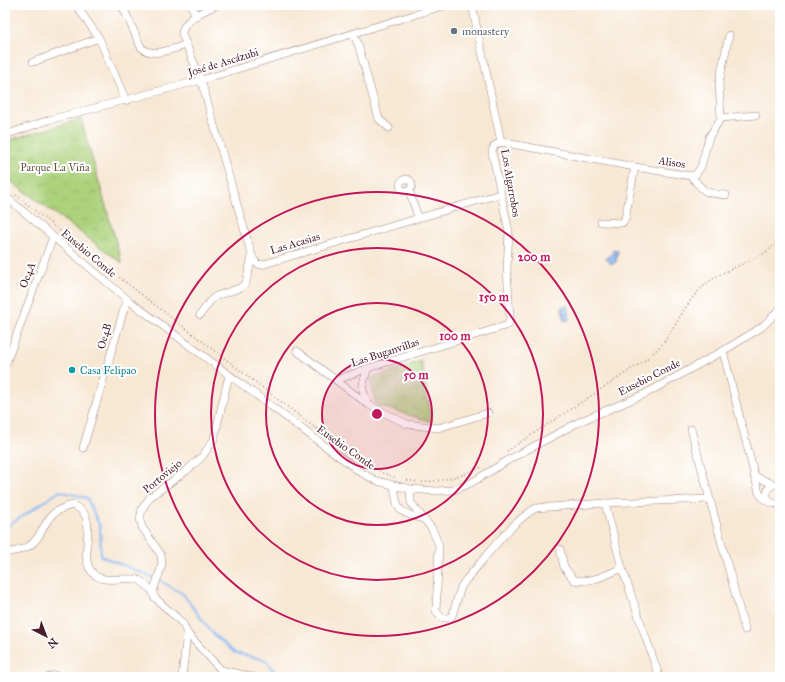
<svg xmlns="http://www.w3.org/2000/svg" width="785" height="682" font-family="'IM FELL Great Primer',serif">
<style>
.park{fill:url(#park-crowns);stroke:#7b7854}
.water{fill:url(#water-waves);stroke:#6a6c90}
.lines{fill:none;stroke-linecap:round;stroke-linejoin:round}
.stream{stroke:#89b8f4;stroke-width:2}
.minor-casing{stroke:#a08480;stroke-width:8}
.path{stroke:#a08480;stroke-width:1.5;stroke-dasharray:1 3;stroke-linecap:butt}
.minor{stroke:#fff;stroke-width:7}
.ring{fill:none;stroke:#c2185b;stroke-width:2}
.worship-dot{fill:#6b7280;stroke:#fff;stroke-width:1.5}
.culture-dot{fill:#0f9aa8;stroke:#fff;stroke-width:1.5}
.labels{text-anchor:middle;stroke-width:4;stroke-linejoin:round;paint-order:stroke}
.worship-label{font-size:11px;fill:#5b616d;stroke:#fff;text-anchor:start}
.street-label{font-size:11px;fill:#4a1f2b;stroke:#fff}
.park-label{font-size:11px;fill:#675543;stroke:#fff}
.culture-label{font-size:11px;fill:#0d838f;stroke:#fff;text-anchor:start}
.centre{fill:#c2185b;stroke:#fff;stroke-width:2}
.ring-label{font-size:12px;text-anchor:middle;font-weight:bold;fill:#c2185b;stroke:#fff;stroke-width:4;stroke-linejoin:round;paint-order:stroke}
</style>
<defs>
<pattern id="park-crowns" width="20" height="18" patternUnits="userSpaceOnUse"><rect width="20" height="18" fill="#acd27c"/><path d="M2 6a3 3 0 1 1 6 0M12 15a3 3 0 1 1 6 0" fill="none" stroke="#96b46b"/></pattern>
<pattern id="water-waves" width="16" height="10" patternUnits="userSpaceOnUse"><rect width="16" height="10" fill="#89b8f4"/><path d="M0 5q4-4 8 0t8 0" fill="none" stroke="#7295c6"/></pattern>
</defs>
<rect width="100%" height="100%" fill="#fff"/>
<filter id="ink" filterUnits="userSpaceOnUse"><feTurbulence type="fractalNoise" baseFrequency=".025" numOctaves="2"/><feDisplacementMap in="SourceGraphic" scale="8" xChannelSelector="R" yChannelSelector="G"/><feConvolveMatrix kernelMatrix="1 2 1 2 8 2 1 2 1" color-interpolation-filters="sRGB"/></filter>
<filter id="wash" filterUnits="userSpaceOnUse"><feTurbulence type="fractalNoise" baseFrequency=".012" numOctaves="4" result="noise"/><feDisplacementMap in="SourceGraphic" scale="16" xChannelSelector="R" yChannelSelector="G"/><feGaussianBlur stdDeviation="0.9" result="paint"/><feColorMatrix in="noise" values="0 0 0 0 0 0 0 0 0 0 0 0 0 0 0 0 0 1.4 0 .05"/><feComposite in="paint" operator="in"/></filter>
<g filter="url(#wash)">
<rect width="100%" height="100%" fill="#f7e8d4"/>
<g class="park">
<path d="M81,119L122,263L5,177V141Z"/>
<path d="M421,361L432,422L376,405L370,379Z"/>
</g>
<g class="water">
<path d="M613,250L618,251L616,262L611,264L606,258L612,254Z"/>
<path d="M568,306L569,320L564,321L562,307Z"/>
</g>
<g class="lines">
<path class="stream" d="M5,528L60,491L87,498L100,527L101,556L159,580L183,594L213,634L235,653L266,660L278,677"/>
</g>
</g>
<g filter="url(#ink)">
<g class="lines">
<defs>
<g id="minor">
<path d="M76,5L99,38L126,101"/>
<path d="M122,5L141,47C152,59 173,48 187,45"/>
<path d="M191,5L196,16"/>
<path d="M216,5C204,12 183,18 182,34L201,80L252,256L256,263L261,265L500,194"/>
<path d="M472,5L501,142"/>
<path d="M353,34L358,44L379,119L389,128"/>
<path d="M33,62L99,38"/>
<path d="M721,118L756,115"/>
<path d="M5,135L49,120L201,80L446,5"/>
<path d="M501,142L635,167L691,176L696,174L701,167L709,137L721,118L719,83L729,35"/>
<path d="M691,176C705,193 704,193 726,195"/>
<circle cx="406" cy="185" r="6"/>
<path d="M409,190L418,217"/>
<path d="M5,196L128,300L360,472L377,481L410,489L436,491L454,490L471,483L510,459L581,421L645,394L723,351L762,327L780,309"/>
<path d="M601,222L622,223L625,219L635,167"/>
<path d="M200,315L210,301L216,296L240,288L246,283L252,256"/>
<path d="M297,351L369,405L407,424L438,428L488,413"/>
<path d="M723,351L759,493L764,499L770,502"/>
<path d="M5,366L53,237"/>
<path d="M337,380L368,368L508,325L510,318L507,268L509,232L492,152L494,146L501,142"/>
<path d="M368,403C360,386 362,386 368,368"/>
<path d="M691,429L745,630"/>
<path d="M83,448L124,309L128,300"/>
<path d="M754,476L773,484"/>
<path d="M780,484C763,482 762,506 780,504"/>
<path d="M394,486C398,513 397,511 423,519"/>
<path d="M410,489L411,503L432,529L439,545L436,611L442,618H448L452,616L461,587L465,581C485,558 511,522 536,508L605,503L710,499"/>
<path d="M605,503L622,568L658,673"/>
<path d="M560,549L564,567L574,580C591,583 607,575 622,568"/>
<path d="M5,553C13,551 22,551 29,546C41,539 43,523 53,514C58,509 66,507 73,505C75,507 79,508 81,510C97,524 78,556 92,572C103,586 124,575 139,580C145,583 149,588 153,592"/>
<path d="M187,633L221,670L253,677"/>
<path d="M49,677L55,675"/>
<path d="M182,677L187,633L183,624L176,617L154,597L153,592L162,565L161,555L142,527L140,519L142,509L150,497L186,471L202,457L214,439L229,375"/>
</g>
</defs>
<use href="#minor" class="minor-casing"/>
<g class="path">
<path d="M5,186L10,190"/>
<path d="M16,195L72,241L345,451L383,473L395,477"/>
<path d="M507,451L644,361C651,355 658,349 664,342C678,323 686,301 705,285C727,265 761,263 780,239"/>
<path d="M407,480L417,482"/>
<path d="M422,482C444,481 462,476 482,467"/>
</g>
<use href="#minor" class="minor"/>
</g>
</g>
<circle cx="377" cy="414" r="55" fill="#c2185b" fill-opacity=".12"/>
<g class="ring">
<circle cx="377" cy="414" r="55"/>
<circle cx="377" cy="414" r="111"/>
<circle cx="377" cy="414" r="166"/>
<circle cx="377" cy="414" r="222"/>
</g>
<circle class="worship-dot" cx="454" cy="31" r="4"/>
<circle class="culture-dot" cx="72" cy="370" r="4"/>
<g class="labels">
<g class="worship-label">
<text x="462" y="35">monastery</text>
</g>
<g class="street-label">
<text transform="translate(223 62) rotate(-17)" y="4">José de Ascázubi</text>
<text transform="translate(672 162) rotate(9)" y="4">Alisos</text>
<text transform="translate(511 183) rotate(80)" y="4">Los Algarrobos</text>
<text transform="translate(295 243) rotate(-17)" y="4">Las Acasias</text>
<text transform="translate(89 253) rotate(40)" y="4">Eusebio Conde</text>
<text transform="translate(27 275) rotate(-69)" y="4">Oe4A</text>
<text transform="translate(104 336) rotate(-74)" y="4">Oe4B</text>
<text transform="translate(385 352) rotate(-18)" y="4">Las Buganvillas</text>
<text transform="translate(649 377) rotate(-27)" y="4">Eusebio Conde</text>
<text transform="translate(346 447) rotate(35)" y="4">Eusebio Conde</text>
<text transform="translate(162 476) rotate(-39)" y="4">Portoviejo</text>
</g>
<g class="park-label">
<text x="55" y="171">Parque La Viña</text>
</g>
<g class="culture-label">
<text x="80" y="374">Casa Felipao</text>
</g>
</g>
<circle cx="377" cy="414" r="6" class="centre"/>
<g class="ring-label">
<text x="534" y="261">200 m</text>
<text x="494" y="301">150 m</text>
<text x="455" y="340">100 m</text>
<text x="416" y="379">50 m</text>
</g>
<rect width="785" height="682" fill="none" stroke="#fff" stroke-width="20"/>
<g transform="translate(46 636) rotate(138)" stroke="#ffffff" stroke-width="3" paint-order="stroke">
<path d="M0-3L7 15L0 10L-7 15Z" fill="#4a1f2b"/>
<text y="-6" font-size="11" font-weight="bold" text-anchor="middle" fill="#4a1f2b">N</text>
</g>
</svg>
